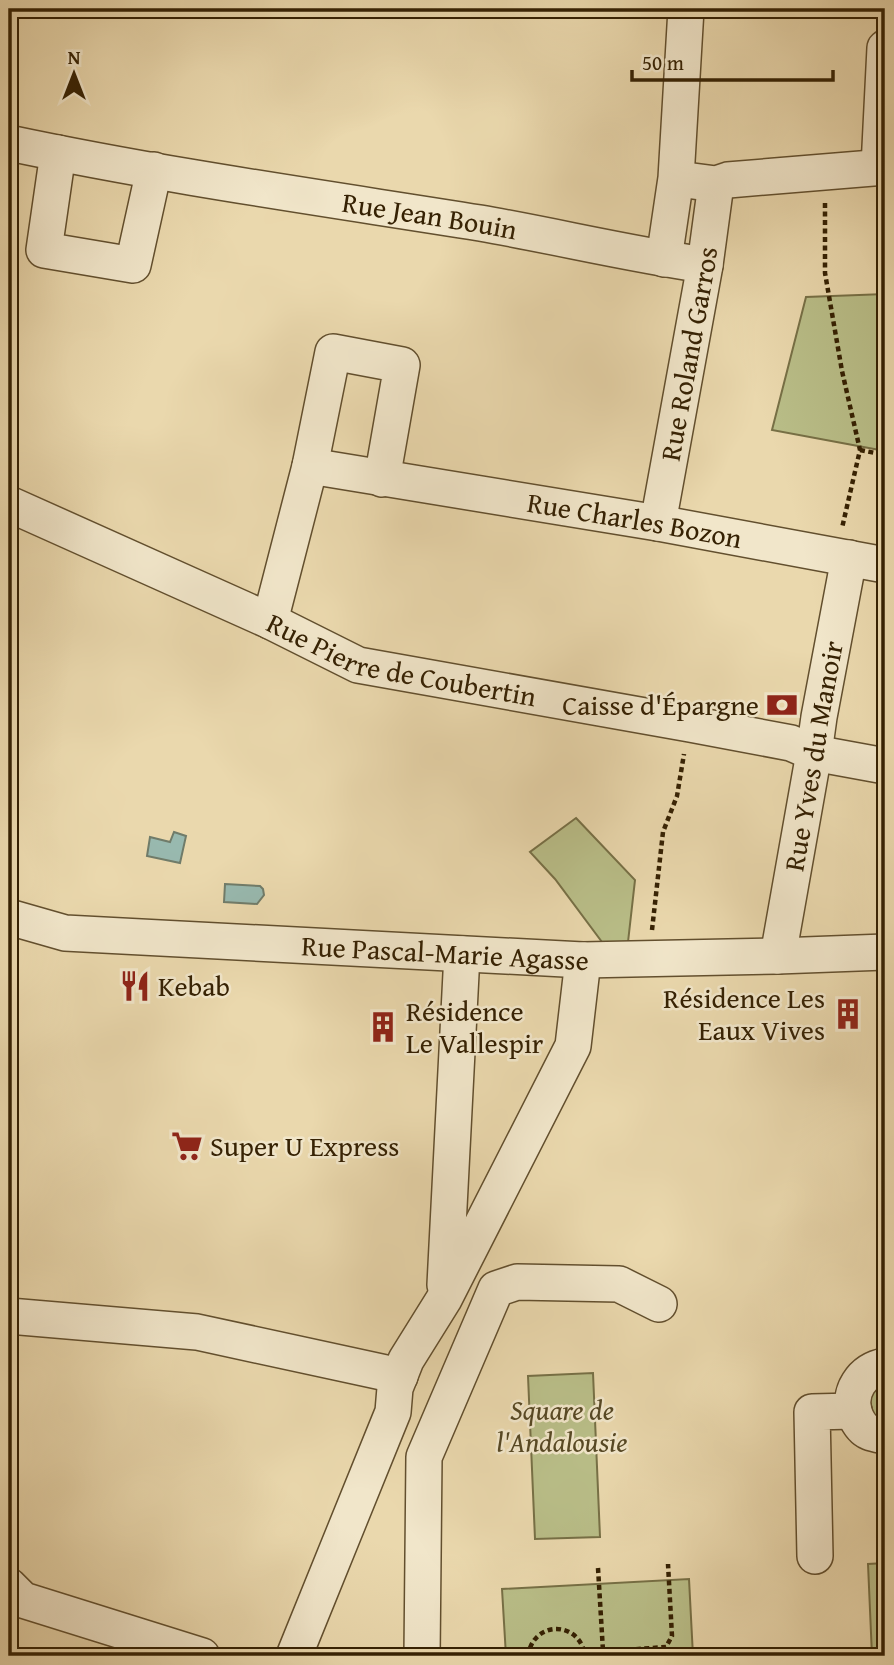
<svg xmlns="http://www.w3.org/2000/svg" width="894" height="1665" font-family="'Gentium Book Plus',serif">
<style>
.green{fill:#b9be88;stroke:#777046;stroke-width:2}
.water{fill:#98b9af;stroke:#707c6a;stroke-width:2}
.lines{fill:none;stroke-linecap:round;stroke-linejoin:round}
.minor-casing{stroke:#624f2e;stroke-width:38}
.path{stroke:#352103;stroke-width:4.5;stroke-dasharray:5 3.5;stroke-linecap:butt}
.minor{stroke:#f1e6ca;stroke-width:35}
.labels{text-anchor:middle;stroke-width:5;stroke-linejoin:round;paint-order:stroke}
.street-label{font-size:28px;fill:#352103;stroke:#f1e6ca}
.poi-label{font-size:28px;fill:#352103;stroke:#f1e6ca;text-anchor:start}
.park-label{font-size:28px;font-style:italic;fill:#564824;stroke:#f1e6ca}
</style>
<rect width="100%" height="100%" fill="#ead8ad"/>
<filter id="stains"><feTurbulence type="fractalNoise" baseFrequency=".00286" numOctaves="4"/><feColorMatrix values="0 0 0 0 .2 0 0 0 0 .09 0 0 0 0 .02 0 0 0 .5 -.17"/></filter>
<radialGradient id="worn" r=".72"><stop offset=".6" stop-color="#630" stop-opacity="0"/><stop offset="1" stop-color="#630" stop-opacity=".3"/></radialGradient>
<g class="green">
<path d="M885,294V451L772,430L806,297Z"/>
<path d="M576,818L635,880L628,942H602L555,879L530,852Z"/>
<path d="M593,1373L600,1537L535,1539L528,1376Z"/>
<path d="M885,1376V1427L873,1423L867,1386Z"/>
<path d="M885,1563V1656H872L868,1564Z"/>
<path d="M689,1579L693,1656H506L502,1589Z"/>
</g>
<g class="water">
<path d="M174,832L186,836L180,863L147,856L150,837L170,842Z"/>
<path d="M225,884L260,886L263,889L264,895L257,904L224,902Z"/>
</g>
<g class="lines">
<defs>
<g id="minor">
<path id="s1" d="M9,143C165,176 323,198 480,223C555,236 629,254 705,265"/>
<path d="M58,153L44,250L133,265L154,170"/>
<path d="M879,167L885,48"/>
<path d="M693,181L716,184L728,180L885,167"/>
<path d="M664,259L676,178L686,9"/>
<path id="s2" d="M310,466L658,523L885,565"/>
<path id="s3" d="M9,504L270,621L358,665L690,724L791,743L814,753L885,766"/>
<path id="s4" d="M658,523L705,265L716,184"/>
<path d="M270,621L310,466L333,352L402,365L382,479"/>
<path id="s5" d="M9,917L65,933L583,960L778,956L885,952"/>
<path id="s6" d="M778,956L814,753L819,717L849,558"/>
<path d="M445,1285L462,954"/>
<path d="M9,1316L197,1332L400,1376"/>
<path d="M885,1366C862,1370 847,1392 855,1415C858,1422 862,1429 869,1432C874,1434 880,1435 885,1436"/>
<path d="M815,1556L812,1412L854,1411"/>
<path d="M9,1586L23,1600L202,1656"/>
<path d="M294,1656L393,1412L395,1388L406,1360L444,1299L573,1046L583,960"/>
<path d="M422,1656L424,1457L496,1289L517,1282L619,1284L659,1304"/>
</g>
</defs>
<use href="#minor" class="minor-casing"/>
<g class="path">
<path d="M825,203V273L842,371L860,450L842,528"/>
<path d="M860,450L885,455"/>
<path d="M652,930L663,832L677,796L684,754"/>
<path d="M598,1568L603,1651"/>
<path d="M585,1653L666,1647L672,1636L668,1564"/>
<path d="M528,1656C533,1620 580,1620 585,1656"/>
</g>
<use href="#minor" class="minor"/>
</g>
<defs>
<symbol id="bank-bare" viewBox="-9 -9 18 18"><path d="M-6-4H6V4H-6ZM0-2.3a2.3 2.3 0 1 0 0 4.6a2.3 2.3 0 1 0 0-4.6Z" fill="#8f2418" stroke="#f1e6ca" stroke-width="2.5" paint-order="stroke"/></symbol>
<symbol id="restaurant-bare" viewBox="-9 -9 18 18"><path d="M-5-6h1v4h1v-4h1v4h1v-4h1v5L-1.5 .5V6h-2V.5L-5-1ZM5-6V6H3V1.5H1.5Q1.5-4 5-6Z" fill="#8f2418" stroke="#f1e6ca" stroke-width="2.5" paint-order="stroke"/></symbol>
<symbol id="building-bare" viewBox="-9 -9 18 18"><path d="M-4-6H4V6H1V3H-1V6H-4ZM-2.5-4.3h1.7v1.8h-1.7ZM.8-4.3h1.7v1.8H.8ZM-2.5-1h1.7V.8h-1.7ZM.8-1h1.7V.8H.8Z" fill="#8f2418" stroke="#f1e6ca" stroke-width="2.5" paint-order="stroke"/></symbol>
<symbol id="supermarket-bare" viewBox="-9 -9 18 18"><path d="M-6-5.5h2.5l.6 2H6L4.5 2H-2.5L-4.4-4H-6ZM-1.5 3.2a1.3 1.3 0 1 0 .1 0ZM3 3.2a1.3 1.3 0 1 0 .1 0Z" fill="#8f2418" stroke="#f1e6ca" stroke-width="2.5" paint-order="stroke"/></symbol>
</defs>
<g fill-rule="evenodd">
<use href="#bank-bare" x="760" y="683" width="44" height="44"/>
<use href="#restaurant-bare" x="113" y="964" width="44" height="44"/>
<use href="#building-bare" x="826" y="992" width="44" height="44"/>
<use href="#building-bare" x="361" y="1005" width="44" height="44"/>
<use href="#supermarket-bare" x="165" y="1124" width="44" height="44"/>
</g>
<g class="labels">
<g class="street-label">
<text dy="10" stroke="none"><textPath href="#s1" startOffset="427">Rue Jean Bouin</textPath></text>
<text dy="10" stroke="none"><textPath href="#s4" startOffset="172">Rue Roland Garros</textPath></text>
<text dy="10" stroke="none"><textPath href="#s2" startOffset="329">Rue Charles Bozon</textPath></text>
<text dy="10" stroke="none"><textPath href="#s3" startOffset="425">Rue Pierre de Coubertin</textPath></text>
<text dy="10" stroke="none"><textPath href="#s6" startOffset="203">Rue Yves du Manoir</textPath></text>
<text dy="10" stroke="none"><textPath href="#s5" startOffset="439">Rue Pascal-Marie Agasse</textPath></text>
</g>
<g class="poi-label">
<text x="759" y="715" text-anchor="end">Caisse d'Épargne</text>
<text x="158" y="996">Kebab</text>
<text x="825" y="1008" text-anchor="end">Résidence Les<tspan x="825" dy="32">Eaux Vives</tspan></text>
<text x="406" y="1021">Résidence<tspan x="406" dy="32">Le Vallespir</tspan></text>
<text x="210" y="1156">Super U Express</text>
</g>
<g class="park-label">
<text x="562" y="1420">Square de<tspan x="562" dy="32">l'Andalousie</tspan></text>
</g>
</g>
<rect width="894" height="1665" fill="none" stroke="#ead8ad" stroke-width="35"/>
<rect x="10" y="10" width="873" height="1644" fill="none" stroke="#352103" stroke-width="3.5"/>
<rect x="18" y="18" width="859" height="1630" fill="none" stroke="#352103" stroke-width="2"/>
<g transform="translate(74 74)" stroke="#f1e6ca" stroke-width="5" paint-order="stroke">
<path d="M0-5L12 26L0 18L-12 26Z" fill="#352103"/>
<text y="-10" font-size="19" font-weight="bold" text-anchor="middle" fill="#352103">N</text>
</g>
<path d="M632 70v10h201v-10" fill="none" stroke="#352103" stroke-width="3.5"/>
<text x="642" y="70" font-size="21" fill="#352103" stroke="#f1e6ca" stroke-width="5" paint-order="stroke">50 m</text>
<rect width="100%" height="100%" filter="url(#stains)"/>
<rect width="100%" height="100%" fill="url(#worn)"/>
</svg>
